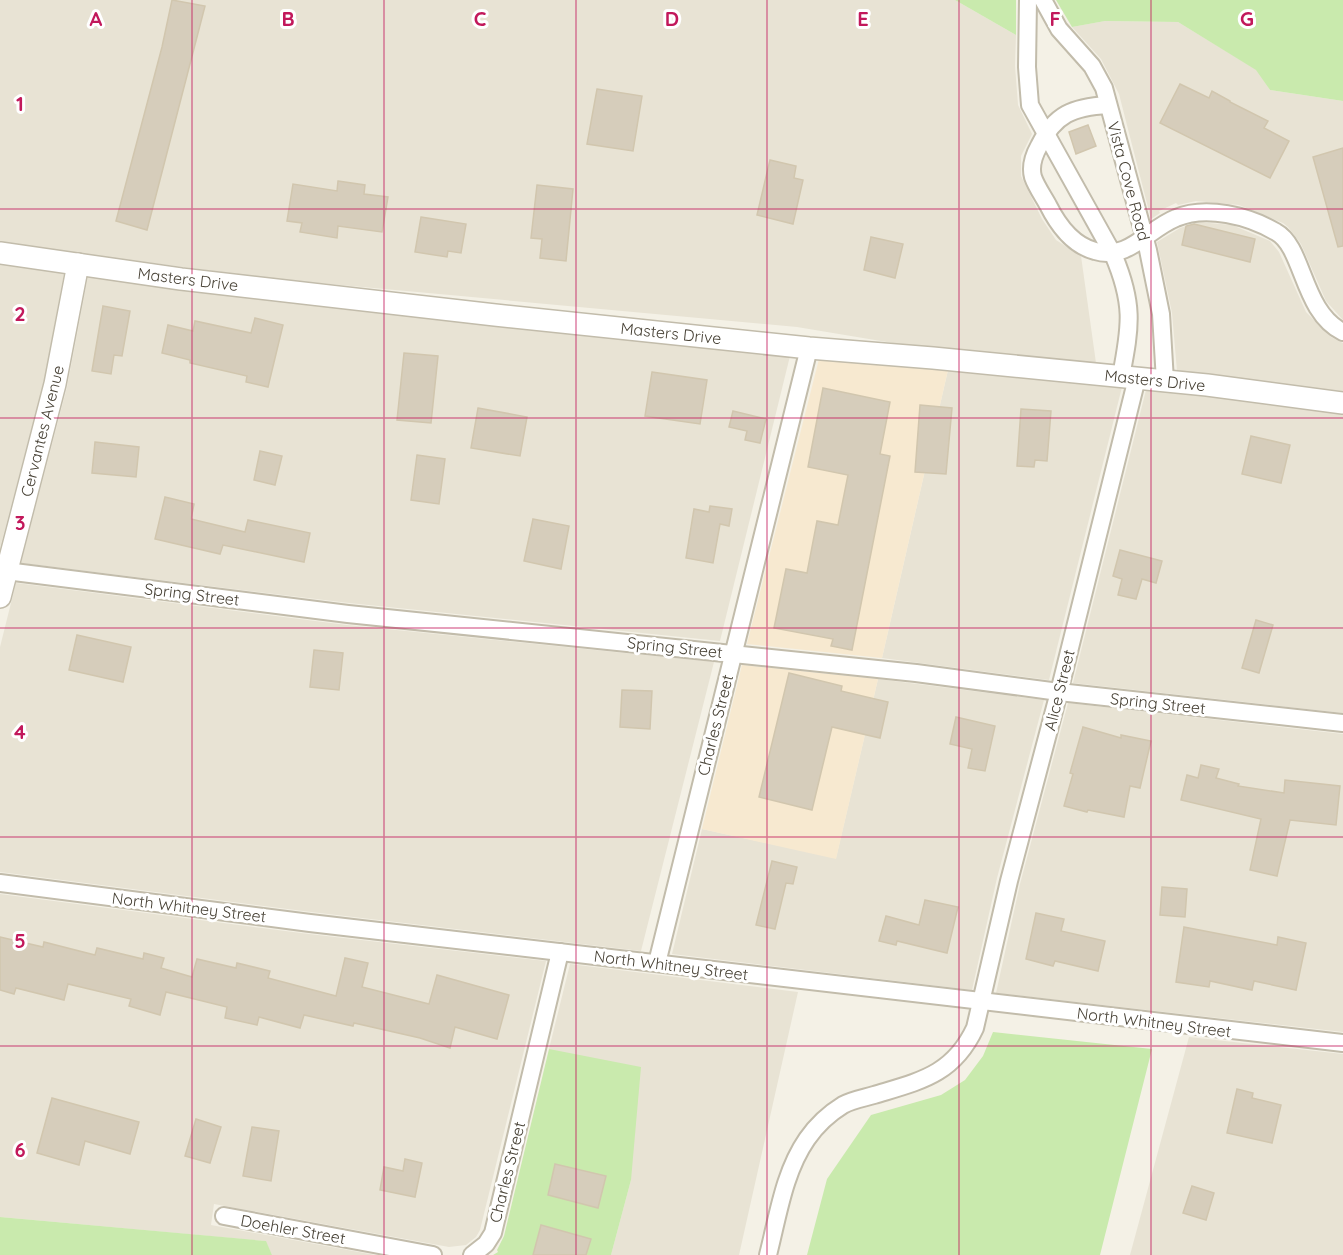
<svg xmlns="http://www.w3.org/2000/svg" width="1343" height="1255" font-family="Quicksand,sans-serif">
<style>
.residential{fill:#e8e3d4}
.commercial{fill:#f7e9d0}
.green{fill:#c9eaad}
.building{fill:#d6cdbb;stroke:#d1c6ae;stroke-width:1.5}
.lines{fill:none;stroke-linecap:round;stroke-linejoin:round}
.minor-casing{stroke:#c2bcab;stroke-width:20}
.tertiary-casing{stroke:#c2bcab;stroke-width:24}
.minor{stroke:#fff;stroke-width:16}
.tertiary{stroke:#fff;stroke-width:21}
.grid{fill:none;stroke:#c2185b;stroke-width:1.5;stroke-opacity:0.55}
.labels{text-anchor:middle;stroke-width:6;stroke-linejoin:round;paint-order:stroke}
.street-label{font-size:16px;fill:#474135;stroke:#fff}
.grid-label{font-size:20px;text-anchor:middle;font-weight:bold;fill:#c2185b;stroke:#fff;stroke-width:6;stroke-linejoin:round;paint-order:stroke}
</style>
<rect width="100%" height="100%" fill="#f4f1e6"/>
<g class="residential">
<path d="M0,0H955L1016,35L1015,66L1018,105L1032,134L1021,156V176L1042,219L1056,240L1081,256L1096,363L899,344L797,327L275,279L0,243Z"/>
<path d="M1105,21L1178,22L1257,70L1270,90L1343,101V320L1326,301L1301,244L1288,227L1283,223L1239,205L1196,201L1178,205L1176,203L1159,211L1160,213L1151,219L1119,94L1101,59L1072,27Z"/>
<path d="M1198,222L1232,225L1270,241L1279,252L1306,312L1331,337L1343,343V392L1177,371L1172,313L1157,242L1180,228Z"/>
<path d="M0,264L64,273L44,381L0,548Z"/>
<path d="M88,276L180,289L790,356L720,641L349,603L21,563L67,387Z"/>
<path d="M948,370L1122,387L1049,680L882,658Z"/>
<path d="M1146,390L1206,395L1343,413V713L1073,683Z"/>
<path d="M16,583L347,625L714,662L641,951L311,912L0,872V647Z"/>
<path d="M878,679L1044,700L997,878L972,990L672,954L702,829L836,858Z"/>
<path d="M1068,703L1343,734V1032L996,993L1020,884Z"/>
<path d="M0,894L309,934L546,961L480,1230L476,1237L466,1245L449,1247L214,1204L211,1225L375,1255H272L265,1241L0,1217Z"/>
<path d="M570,964L798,992L739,1255H611L631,1180L549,1049Z"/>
<path d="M1189,1037L1343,1054V1255H1130Z"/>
</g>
<g class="commercial">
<path d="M819,359L948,370L882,658L747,644Z"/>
<path d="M742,665L878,679L836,859L702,829Z"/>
</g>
<g class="green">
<path d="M955,0H1016V35Z"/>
<path d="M1056,0H1343V101L1270,90L1256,70L1178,22L1105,21L1072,27Z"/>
<path d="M993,1032L1152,1049L1100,1255H807L827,1179L871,1115L941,1095L965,1080L983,1056Z"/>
<path d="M549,1049L641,1067L631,1180L611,1255H493L498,1252L497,1250L504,1236Z"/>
<path d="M0,1217L266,1241L272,1255H0Z"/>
</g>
<g class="building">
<path d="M172,0L205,6L147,230L116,221L162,47Z"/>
<path d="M1180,84L1209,98L1212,91L1230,101V102L1268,121L1264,128L1289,141L1270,178L1160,123Z"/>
<path d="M597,89L642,96L633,151L587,144Z"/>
<path d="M1088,125L1096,146L1076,154L1069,132Z"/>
<path d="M1343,148V246L1338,247L1313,157Z"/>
<path d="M770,160L796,166L794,178L803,180L793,224L757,215Z"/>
<path d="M338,181L365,185L364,194L388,197L382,232L338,226L337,238L300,232L302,223L287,221L293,184L337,191Z"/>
<path d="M537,185L573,189L566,261L540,258L542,239L531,238Z"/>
<path d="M421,217L466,224L461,253L448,251L447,257L415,252Z"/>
<path d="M1194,224L1255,239L1250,262L1182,245L1186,226Z"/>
<path d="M871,237L903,244L895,278L864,270Z"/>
<path d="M103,306L130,311L122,356L114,355L111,374L92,371Z"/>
<path d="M255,318L283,325L268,387L246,382L247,376L190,363V360L162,353L168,325L193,331L195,321L251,333Z"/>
<path d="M404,353L438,356L431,423L397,420Z"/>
<path d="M652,372L707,380L700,424L645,416Z"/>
<path d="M823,388L890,402L880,454L890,456L852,650L831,646L833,639L774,628L786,569L807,573L817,521L838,525L848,475L808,467Z"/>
<path d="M920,405L952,408L946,474L915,472Z"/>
<path d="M478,408L527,417L520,456L471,448Z"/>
<path d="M1021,409L1051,411L1047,461L1035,460L1034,467L1017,466Z"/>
<path d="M733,411L766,419L760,443L745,440L747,431L729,427Z"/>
<path d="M1251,436L1290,445L1281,483L1242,474Z"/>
<path d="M95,442L139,447L136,477L92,473Z"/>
<path d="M260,451L282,456L275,485L254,480Z"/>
<path d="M417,455L445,459L439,504L411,500Z"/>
<path d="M165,497L194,504L191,519L245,532L248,520L310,533L304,562L223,545L220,554L155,539Z"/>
<path d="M710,506L732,509L729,526L720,524L713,563L686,558L694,509L709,512Z"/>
<path d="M533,519L569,526L561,569L524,561Z"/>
<path d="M1120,550L1162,561L1156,583L1142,579L1136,599L1118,595L1122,579L1113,576Z"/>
<path d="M1256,620L1273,625L1259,673L1242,668Z"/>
<path d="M77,635L131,647L123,682L69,670Z"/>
<path d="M314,650L343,653L339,690L310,687Z"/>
<path d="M789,673L842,686L841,691L888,702L880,738L832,727L812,810L759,797Z"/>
<path d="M622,690L652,691L650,729L620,727Z"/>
<path d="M956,717L995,726L985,771L968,768L972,749L950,744Z"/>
<path d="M1083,727L1121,738V735L1151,741L1140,788L1130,786L1124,817L1088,810L1087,812L1064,806L1073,774L1070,773Z"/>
<path d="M1201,765L1219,769L1216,778L1239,784L1238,786L1284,793L1285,780L1340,786L1336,825L1290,820L1277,876L1250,870L1261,819L1181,800L1187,775L1198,778Z"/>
<path d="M772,861L797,867L793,884L786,883L775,929L756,925Z"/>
<path d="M1162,887L1187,889L1185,917L1160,915Z"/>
<path d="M925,900L958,907L947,953L897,941L896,945L879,941L886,916L919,925Z"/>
<path d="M1036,913L1064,919L1061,931L1105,941L1098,971L1055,961L1053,966L1026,959Z"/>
<path d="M1184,927L1277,945L1278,937L1306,943L1296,990L1254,981L1252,990L1210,981L1209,987L1176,982Z"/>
<path d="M0,937L43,947L44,942L95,955L97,948L143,959L144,953L164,958L161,968L192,977L197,959L236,968L237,963L270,971L268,978L336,996L345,958L368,963L362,987L429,1004L437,975L509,995L497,1039L455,1027L450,1048L420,1038L354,1023L353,1026L304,1015L300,1028L259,1017L257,1025L225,1018L227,1007L166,992L160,1015L129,1006L131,999L68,984L64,1000L16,988L14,994L0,990Z"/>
<path d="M1237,1089L1253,1093L1252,1098L1281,1105L1272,1143L1227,1133Z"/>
<path d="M52,1098L139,1122L130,1154L85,1141L79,1165L37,1153Z"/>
<path d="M196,1119L221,1127L210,1163L185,1156Z"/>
<path d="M252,1127L279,1131L271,1181L243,1176Z"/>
<path d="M405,1159L422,1163L415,1197L380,1190L384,1167L403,1171Z"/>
<path d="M555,1164L606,1176L598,1208L548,1195Z"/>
<path d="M1192,1186L1214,1193L1206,1220L1183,1213Z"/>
<path d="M541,1225L591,1239L586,1255H533Z"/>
</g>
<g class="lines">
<defs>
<g id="minor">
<path d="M1028,0L1027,67L1030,105L1113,254C1134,303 1131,325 1121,376"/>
<path d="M1043,0L1059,29L1092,66L1104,88L1148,250L1161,314L1165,381"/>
<path d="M1108,105C1073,107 1055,114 1039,146C1034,155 1030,166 1033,177C1036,186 1043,196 1048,205C1058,225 1072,245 1095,251C1128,261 1148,229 1176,218C1206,205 1249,216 1276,232C1304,247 1302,312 1343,332"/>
<path d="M6,571L348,614L916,673L1059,692L1343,723"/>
<path d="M0,883L310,923L1343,1043"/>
<path d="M657,963L809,348"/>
<path d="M224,1216L433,1255"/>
<path d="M472,1255L486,1244L493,1233L560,952"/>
<path d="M768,1255C778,1216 784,1172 807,1139C816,1126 830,1113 843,1105C852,1100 864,1098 874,1095C920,1081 953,1075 975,1028L1009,881L1059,692L1137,378"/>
</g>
<g id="tertiary">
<path d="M0,253L181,279L495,315L809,348L933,358L1207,385L1343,403"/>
<path d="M0,597L55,384L78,264"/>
</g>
</defs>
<use href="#minor" class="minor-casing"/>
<use href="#tertiary" class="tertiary-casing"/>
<use href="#minor" class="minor"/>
<use href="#tertiary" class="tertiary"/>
</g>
<path class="grid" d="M192,0V1255M384,0V1255M576,0V1255M767,0V1255M959,0V1255M1151,0V1255M0,209H1343M0,418H1343M0,628H1343M0,837H1343M0,1046H1343"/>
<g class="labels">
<g class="street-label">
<text transform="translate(1129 181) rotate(75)" y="6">Vista Cove Road</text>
<text transform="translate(188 279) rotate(7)" y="6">Masters Drive</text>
<text transform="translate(671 333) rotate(6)" y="6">Masters Drive</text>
<text transform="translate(1155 380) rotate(6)" y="6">Masters Drive</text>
<text transform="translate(42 431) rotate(-76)" y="6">Cervantes Avenue</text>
<text transform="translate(192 594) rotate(7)" y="6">Spring Street</text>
<text transform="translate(675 647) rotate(6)" y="6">Spring Street</text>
<text transform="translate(1059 690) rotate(-76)" y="6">Alice Street</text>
<text transform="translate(1158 703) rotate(6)" y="6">Spring Street</text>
<text transform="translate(715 725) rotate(-76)" y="6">Charles Street</text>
<text transform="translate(189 907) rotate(7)" y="6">North Whitney Street</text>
<text transform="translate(671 965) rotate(7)" y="6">North Whitney Street</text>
<text transform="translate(1154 1022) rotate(7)" y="6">North Whitney Street</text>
<text transform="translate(507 1172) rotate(-76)" y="6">Charles Street</text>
<text transform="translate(293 1229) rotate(10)" y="6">Doehler Street</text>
</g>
</g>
<g class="grid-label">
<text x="96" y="26">A</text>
<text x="288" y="26">B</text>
<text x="480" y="26">C</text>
<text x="672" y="26">D</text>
<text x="863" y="26">E</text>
<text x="1055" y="26">F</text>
<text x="1247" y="26">G</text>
<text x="20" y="111">1</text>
<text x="20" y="321">2</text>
<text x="20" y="530">3</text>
<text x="20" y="739">4</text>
<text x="20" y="948">5</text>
<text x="20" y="1157">6</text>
</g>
</svg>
